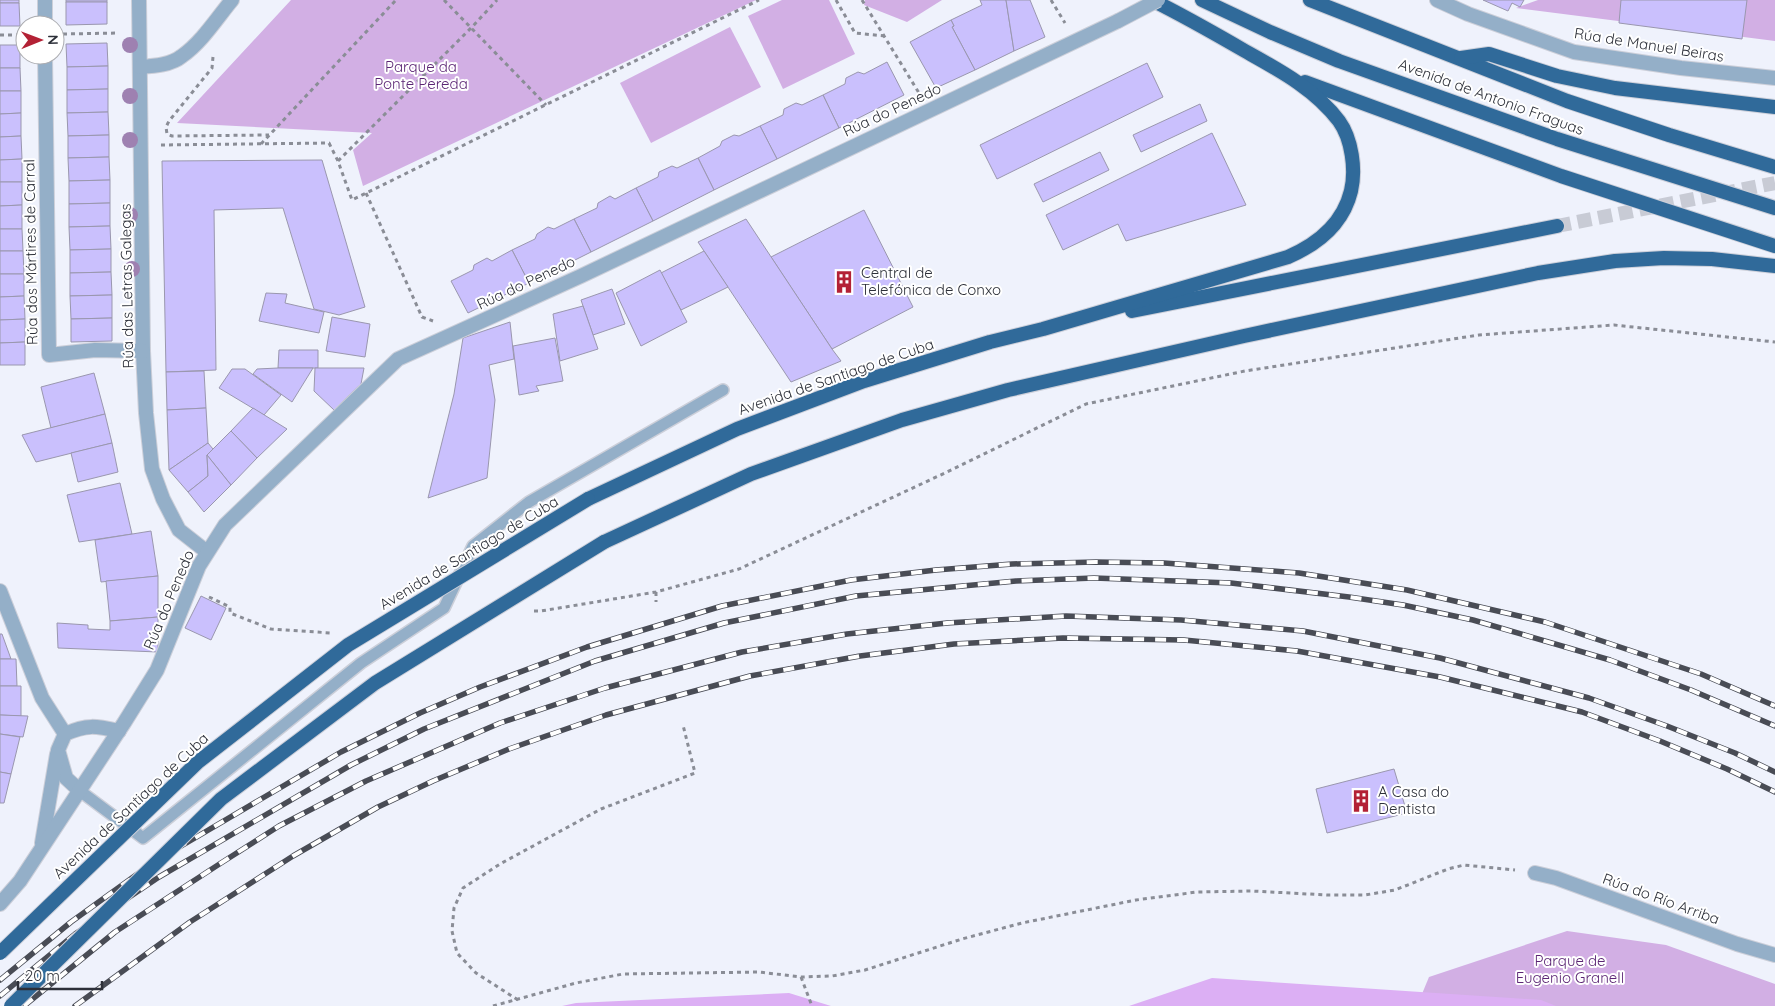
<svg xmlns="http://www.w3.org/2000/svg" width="1775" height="1006" font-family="Quicksand,sans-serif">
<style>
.green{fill:#d2afe4}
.forest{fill:#dcaff4}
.building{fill:#cac0fd;stroke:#9a97ae}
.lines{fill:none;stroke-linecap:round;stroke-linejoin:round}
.trunk-tunnel{stroke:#c8cbd5;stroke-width:14;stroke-dasharray:14 7;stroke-linecap:butt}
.service-casing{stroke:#cccfd9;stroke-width:14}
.minor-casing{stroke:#cccfd9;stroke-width:16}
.trunk-casing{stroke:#cccfd9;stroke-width:16}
.path{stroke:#8a8d96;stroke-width:3;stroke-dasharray:4 4;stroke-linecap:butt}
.service{stroke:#94afc8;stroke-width:11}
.minor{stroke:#94afc8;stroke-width:14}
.trunk{stroke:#306a9a;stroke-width:14}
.rail-casing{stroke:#494c55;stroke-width:5.5}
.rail{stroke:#fff;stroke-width:4;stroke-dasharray:11;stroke-linecap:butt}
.minor-bridge-casing{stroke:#cccfd9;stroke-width:16;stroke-linecap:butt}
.trunk-bridge-casing{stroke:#cccfd9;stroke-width:16;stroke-linecap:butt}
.minor-bridge{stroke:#94afc8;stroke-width:14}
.trunk-bridge{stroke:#306a9a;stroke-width:14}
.tree{fill:#9e81b1}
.labels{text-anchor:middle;stroke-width:4;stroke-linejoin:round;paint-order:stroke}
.street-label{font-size:15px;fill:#2d3039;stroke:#fff}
.park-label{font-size:15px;fill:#5b2574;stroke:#fff}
.poi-label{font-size:15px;fill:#2d3039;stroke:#fff;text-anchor:start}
</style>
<rect width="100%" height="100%" fill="#eff2fc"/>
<g class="green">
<path d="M291,0H756L363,186L353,150L372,133L177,123Z"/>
<path d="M782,0H829L855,54L783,89L748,16Z"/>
<path d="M865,0H942L907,22L864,5Z"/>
<path d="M1538,0H1775V41L1516,8Z"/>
<path d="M730,27L761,87L651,143L620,83Z"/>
<path d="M1567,931L1666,945L1775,984V1006H1417L1429,977Z"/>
</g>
<g class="forest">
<path d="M1212,978L1541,1000L1556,1006H1129Z"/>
<path d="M789,993L831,1006H562L576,1003Z"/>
</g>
<g class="building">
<rect x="0" y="0" width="19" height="3"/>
<rect x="66" y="0" width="41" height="2"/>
<path d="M980,0H1006L1014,51L975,70L952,27L954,26L951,20L982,5Z"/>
<path d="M1006,0H1030L1045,37L1014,51Z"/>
<path d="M1483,0H1524L1520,7L1512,3L1508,11Z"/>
<path d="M1621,0H1747L1742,39L1619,23Z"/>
<path d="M66,2H107V24L66,25Z"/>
<path d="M0,3H19L20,26H0Z"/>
<path d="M951,20L954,26L952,27L975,70L936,88L910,42Z"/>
<path d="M107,43L108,66L67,67L66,44Z"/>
<rect x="0" y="45" width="20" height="23"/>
<path d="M887,62L904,95L839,128L823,95L845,84L846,78L858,72L864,74Z"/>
<path d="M1147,63L1163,97L997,179L980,145Z"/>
<path d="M108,66V89L67,90V67Z"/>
<path d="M0,68H20L21,91H0Z"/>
<path d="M108,89V112L67,113V90Z"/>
<path d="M0,91H21V113L0,114Z"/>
<path d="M823,95L839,128L777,159L760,126L783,115L784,109L796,103L802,105Z"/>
<path d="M1200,104L1207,121L1141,152L1133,135Z"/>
<path d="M108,112L109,135L68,136L67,113Z"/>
<path d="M21,113V136L0,137V114Z"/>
<path d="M760,126L777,159L714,190L698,158L720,146L722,141L734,135L739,136Z"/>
<path d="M1212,133L1246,205L1126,241L1118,224L1063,250L1046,215Z"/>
<path d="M109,135V157L68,158V136Z"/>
<path d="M21,136L22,159L0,160V137Z"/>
<path d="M1100,152L1109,170L1043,202L1034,184Z"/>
<path d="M109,157L110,180L69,181L68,158Z"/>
<path d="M698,158L714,190L653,221L636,188L658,177L659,172L672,166L677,168Z"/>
<path d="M22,159V182H0V160Z"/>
<path d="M322,160L365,307L339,315L314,309L283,208L214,210L216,370L166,372L162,161Z"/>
<path d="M110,180V203L69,204V181Z"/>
<path d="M0,182H22V205L0,206Z"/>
<path d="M636,188L653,221L591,252L574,219L597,208L598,203L610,196L615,199Z"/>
<path d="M110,203V226L69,227V204Z"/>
<path d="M22,205V229H0V206Z"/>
<path d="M864,210L913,307L832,349L771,257Z"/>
<path d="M574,219L591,252L529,283L512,250L535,239L537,234L548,227L554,229Z"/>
<path d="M746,219L832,349L841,361L791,382L698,242Z"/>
<path d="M110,226L111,249L70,250L69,227Z"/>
<path d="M0,229H22L23,251H0Z"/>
<path d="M111,249V272L70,273V250Z"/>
<path d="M512,250L529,283L468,313L451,281L473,270L474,265L487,258L492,261Z"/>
<path d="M0,251H23L24,274H0Z"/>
<path d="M704,251L728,287L681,310L661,273Z"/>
<path d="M660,270L687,322L641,346L616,293Z"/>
<path d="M111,272L112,295L70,296V273Z"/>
<path d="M0,274H24V296L0,297Z"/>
<path d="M612,289L625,324L593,335L581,300Z"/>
<path d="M266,293L287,294L285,303L324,312L319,333L259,321Z"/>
<path d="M112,295V318L71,319L70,296Z"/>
<path d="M24,296L25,319L0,320V297Z"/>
<path d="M583,306L598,349L560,361L553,314Z"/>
<path d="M332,317L370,324L365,357L326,351Z"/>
<path d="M112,318V341L71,342V319Z"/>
<path d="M25,319V342L0,343V320Z"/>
<path d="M510,322L514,359L489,365L495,400L487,478L428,498L454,394L463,338Z"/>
<path d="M555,338L563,381L536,386L539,391L519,395L513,346Z"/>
<path d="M25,342V365H0V343Z"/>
<path d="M279,350H318V368H278Z"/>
<path d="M278,368H313L292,402L253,374L257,369Z"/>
<path d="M315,368H364L361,384L334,410L314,391Z"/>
<path d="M232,369H245L281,395L264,415L219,388Z"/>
<path d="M204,371L206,408L167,410L166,372Z"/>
<path d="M94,373L105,414L51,428L41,387Z"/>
<path d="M206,408L208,443L169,470L167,410Z"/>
<path d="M253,408L287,429L257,458L231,431Z"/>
<path d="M105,414L112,443L36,462L22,435Z"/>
<path d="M231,431L257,458L231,485L207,455Z"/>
<path d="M112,443L118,472L78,482L71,453Z"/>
<path d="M208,443L213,449L207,455L208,476L188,492L169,470Z"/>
<path d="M207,455L231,485L204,512L188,492L208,476Z"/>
<path d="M120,483L132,534L79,542L67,495Z"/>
<path d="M151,531L158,576L101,582L95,540Z"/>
<path d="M158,576V617L110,621L106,581Z"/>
<path d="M201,596L226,608L211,640L185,628Z"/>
<path d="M158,617V652L58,648L57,623L88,625V629L110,630V621Z"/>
<path d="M0,634H2L11,659H0Z"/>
<path d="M0,659H16L17,686H0Z"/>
<path d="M0,686H21V716L0,715Z"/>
<path d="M0,715L28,716L23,737L0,734Z"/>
<path d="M0,734L20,737L11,774L0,772Z"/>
<path d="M1394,769L1407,813L1327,833L1316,789Z"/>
<path d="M0,772L11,774L4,803H0Z"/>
</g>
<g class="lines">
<path class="trunk-tunnel" d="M1557,226L1775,183"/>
<defs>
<path id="service" d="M80,791L143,838L361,663L444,608L473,546L529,502L723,390"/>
<g id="minor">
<path d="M45,0V25"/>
<path d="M139,0L143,351L146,413L152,469L163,499L179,530L207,552"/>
<path d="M1437,0L1468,14L1574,52L1681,68L1775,78"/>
<path d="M45,55L49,355L95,350L143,351"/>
<path d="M140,67C154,66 171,65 182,56C202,42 217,18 232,0"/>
<path d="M0,591L42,698L65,734"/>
<path d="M80,791L66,778L58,750L65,734C87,724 96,726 119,731"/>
<path d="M42,843L57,754"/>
<path d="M1535,873L1556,878L1737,944L1775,955"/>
<path d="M0,904L20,881L124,723L157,670L199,566L225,525L398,359L581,276L1118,21"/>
</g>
<g id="trunk">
<path d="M1202,0L1270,32L1339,61L1557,139L1775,208"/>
<path d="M1310,0L1567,101L1669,135L1775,167"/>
<path d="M1461,58L1489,54L1557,76L1615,88L1775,107"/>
<path d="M1305,82L1561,176L1775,246"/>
<path d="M1132,311L1557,226"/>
<path d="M588,499L737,429L864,381L990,342L1043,329L1288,257C1318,244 1343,224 1351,191C1356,170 1352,139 1339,121C1315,89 1279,70 1245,51C1214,33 1184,16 1152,0"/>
<path d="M604,542L751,474L902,420L1008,390L1244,336L1538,273L1615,261L1664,258L1712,259L1775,266"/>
</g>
</defs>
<use href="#service" class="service-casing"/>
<use href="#minor" class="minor-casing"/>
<use href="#trunk" class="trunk-casing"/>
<g class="path">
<path d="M444,0L546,105"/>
<path d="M836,0L855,33L885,36"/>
<path d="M862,0L919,93"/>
<path d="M1051,0L1065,23"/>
<path d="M63,34L119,33"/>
<path d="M0,35H25"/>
<path d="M213,57L212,68L169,121L166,127L167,134L172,136L269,135"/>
<path d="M261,144L396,0"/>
<path d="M161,145L329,143L338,161L352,200L759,0"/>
<path d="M338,161L472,27L497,0"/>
<path d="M366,193L422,317L433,321"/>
<path d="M656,592V602"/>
<path d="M209,597L230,607V613L271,629L331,633"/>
<path d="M534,611H541L656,592L739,569L947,472L1086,404L1245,371L1479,335L1614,325L1775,342"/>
<path d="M801,977L812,1006"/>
<path d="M518,1000L476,973L457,953L452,931L454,908L463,888L500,864L601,809L695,773L683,725"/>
<path d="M493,1006L576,983L623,974L759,972L801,977L832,976L865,970L962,939L1022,923L1136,900L1197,892L1252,891L1327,895H1365L1395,890L1448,869L1464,865L1515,870"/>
</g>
<use href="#service" class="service"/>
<use href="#minor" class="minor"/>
<use href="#trunk" class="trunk"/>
<defs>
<g id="rail">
<path d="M0,980L71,922L154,862L341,752L420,713L480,687L587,647L722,606L851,580L936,570L1012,564L1096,562L1164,563L1299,573L1407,590L1545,622L1701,674L1775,706"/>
<path d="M0,996L75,934L159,877L351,765L424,729L595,661L724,623L856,596L1016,581L1094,578L1231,583L1349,597L1403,605L1473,620L1610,660L1691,690L1775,726"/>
<path d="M24,1006L115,932L221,863L279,826L366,781L500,723L605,688L742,652L847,634L947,623L1066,616L1181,620L1303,631L1440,658L1589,698L1667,726L1735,753L1775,772"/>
<path d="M75,1006L190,922L293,856L378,807L433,781L509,749L606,715L750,676L860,656L954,644L1063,638L1184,640L1297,651L1440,677L1582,712L1660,741L1727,769L1775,792"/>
</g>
</defs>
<use href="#rail" class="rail-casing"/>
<use href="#rail" class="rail"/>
<defs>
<path id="minor-bridge" d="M1118,21L1158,0"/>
<g id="trunk-bridge">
<path d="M0,953L198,762L348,645L588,499"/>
<path d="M11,1006L221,799L375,683L604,542"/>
</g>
</defs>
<use href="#minor-bridge" class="minor-bridge-casing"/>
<use href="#trunk-bridge" class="trunk-bridge-casing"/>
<use href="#minor-bridge" class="minor-bridge"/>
<use href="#trunk-bridge" class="trunk-bridge"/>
</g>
<g class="tree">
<circle cx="130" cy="45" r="8"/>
<circle cx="130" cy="96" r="8"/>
<circle cx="130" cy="140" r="8"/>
<circle cx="130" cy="215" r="8"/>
<circle cx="132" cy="269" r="8"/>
</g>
<defs>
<symbol id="building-bare" viewBox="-9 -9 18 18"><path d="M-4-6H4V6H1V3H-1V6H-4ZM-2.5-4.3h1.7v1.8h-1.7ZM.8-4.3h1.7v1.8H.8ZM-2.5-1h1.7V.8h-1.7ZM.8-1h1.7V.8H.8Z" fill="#b32135" stroke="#fff" stroke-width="2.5" paint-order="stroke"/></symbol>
</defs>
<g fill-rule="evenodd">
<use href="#building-bare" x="828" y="266" width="32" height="32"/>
<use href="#building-bare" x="1345" y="785" width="32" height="32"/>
</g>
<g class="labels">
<g class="street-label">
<text transform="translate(1649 45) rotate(9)" y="5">Rúa de Manuel Beiras</text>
<text transform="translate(1491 97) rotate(20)" y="5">Avenida de Antonio Fraguas</text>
<text transform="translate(892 110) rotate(-25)" y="5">Rúa do Penedo</text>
<text transform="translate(31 252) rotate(-91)" y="5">Rúa dos Mártires de Carral</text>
<text transform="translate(526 283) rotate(-25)" y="5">Rúa do Penedo</text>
<text transform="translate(127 286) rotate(-91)" y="5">Rúa das Letras Galegas</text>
<text transform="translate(836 377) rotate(-19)" y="5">Avenida de Santiago de Cuba</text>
<text transform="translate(469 553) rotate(-31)" y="5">Avenida de Santiago de Cuba</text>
<text transform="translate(169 600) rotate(-67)" y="5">Rúa do Penedo</text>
<text transform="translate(131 806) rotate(-43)" y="5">Avenida de Santiago de Cuba</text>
<text transform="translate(1661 899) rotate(20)" y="5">Rúa do Río Arriba</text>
</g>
<g class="park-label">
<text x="421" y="72">Parque da<tspan x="421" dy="17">Ponte Pereda</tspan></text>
<text x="1570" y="966">Parque de<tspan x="1570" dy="17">Eugenio Granell</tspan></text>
</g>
<g class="poi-label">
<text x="861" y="278">Central de<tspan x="861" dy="17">Telefónica de Conxo</tspan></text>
<text x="1378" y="797">A Casa do<tspan x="1378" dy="17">Dentista</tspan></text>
</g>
</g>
<g transform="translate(40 40) rotate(89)"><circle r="24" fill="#ffffff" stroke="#abacb0"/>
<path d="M0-4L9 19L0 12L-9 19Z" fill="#b32135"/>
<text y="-8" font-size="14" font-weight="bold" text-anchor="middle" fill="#2d3039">N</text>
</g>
<path d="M18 981v8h84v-8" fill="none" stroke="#2d3039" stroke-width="2.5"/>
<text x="25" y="981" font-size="15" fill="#2d3039" stroke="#ffffff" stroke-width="4" paint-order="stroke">20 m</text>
</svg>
